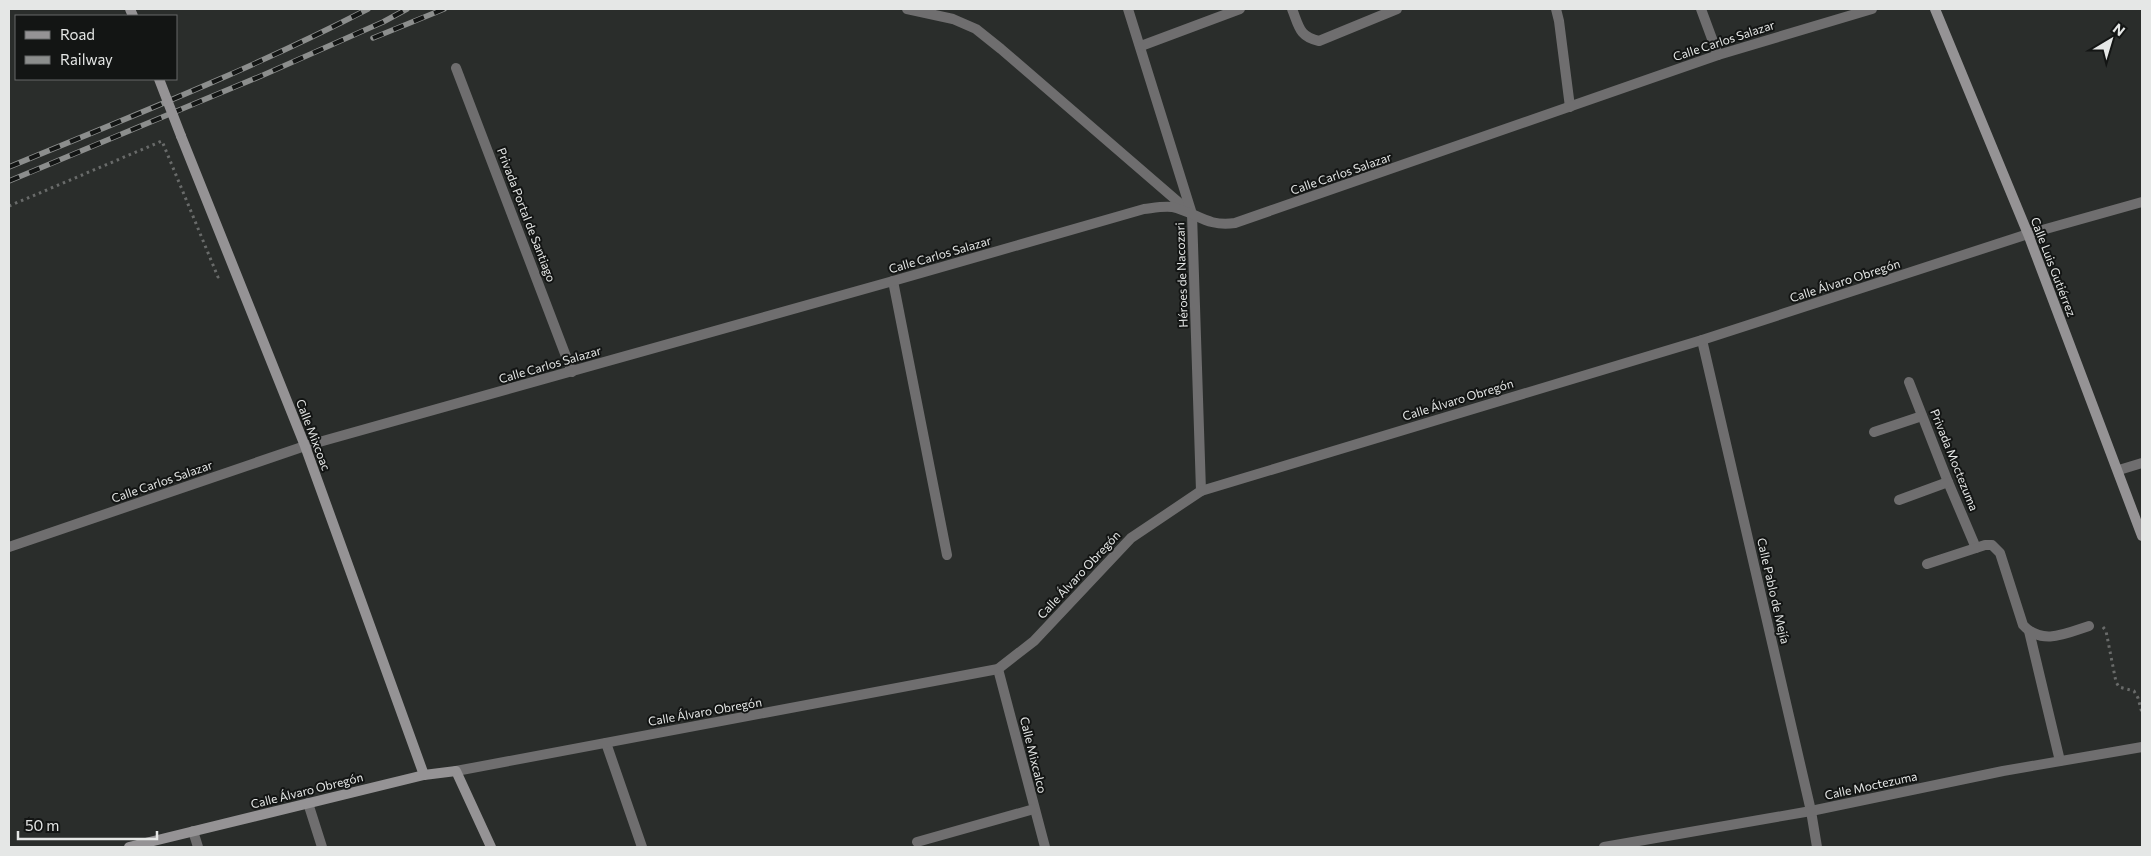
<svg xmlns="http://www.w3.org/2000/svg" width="2151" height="856" font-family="Commissioner,sans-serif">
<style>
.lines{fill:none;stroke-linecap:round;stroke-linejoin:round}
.path{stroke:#696b6a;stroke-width:3;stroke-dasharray:2.5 4;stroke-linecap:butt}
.lane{stroke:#6f6e6f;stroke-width:10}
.street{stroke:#6f6e6f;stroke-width:10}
.secondary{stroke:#959395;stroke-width:10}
.rail-casing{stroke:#8c8e8d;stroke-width:5.5}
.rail{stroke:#131514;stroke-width:4;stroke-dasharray:11;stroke-linecap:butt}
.secondary-bridge{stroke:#959395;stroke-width:10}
.labels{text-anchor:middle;stroke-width:4;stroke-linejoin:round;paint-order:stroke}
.street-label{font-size:12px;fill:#e5e7e6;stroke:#131514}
</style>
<rect width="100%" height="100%" fill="#2a2d2b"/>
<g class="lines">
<g class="path">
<path d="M9,206L162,141L218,277L222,275"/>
<path d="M2103,627L2106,631L2116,682L2119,687L2134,691L2138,698L2142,713"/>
</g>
<g class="lane">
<path d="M907,9L953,19L976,29L1001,49L1191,213"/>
<path d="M2119,470L2142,463"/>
</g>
<g class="street">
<path d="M1128,9L1192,214L1201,491"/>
<path d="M1292,9C1299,26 1299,37 1319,41L1397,9"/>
<path d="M1556,9L1559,21L1570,107"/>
<path d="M1701,9L1718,55"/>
<path d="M1141,46L1240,9"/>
<path d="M456,68L572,372"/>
<path d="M893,281L947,555"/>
<path d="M1702,340L1811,811L1817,847"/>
<path d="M1909,382L1948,482L1976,548"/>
<path d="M1874,432L1922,416"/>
<path d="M1899,500L1948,482"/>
<path d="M9,547L305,446L893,281L1144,209C1153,208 1163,206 1172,207C1198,213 1206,227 1235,223L1718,55L1872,9"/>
<path d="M1927,564L1985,545H1992L2000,553L2023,625C2042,646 2067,633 2089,626"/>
<path d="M2029,631L2060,761"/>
<path d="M998,669L1045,847"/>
<path d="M606,743L642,847"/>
<path d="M456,771L998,669L1034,641L1131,538L1201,491L1702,340L2028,234L2142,202"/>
<path d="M308,803L322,847"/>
<path d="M193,831L198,847"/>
<path d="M917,842L1034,809"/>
<path d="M1604,847L1811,811L2003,771L2142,747"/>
</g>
<g class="secondary">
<path d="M130,9L133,16"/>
<path d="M1935,9L2028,234L2142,536"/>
<path d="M181,136L305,446L424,775"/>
<path d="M129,847L424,775L456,771L491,847"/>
</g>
<defs>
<g id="rail">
<path d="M373,38L444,9"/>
<path d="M9,167C130,117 252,69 368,9"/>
<path d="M9,181L261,76L383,22L407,9"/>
</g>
</defs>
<use href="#rail" class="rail-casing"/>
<use href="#rail" class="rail"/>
<path class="secondary-bridge" d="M159,79L181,136"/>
</g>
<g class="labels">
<g class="street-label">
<text transform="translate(1724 41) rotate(-18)" y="4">Calle Carlos Salazar</text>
<text transform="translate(1341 174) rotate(-19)" y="4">Calle Carlos Salazar</text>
<text transform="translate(526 215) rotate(69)" y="4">Privada Portal de Santiago</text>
<text transform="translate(940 255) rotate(-16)" y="4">Calle Carlos Salazar</text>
<text transform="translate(2053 267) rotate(69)" y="4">Calle Luis Gutiérrez</text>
<text transform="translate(1182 275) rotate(-92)" y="4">Héroes de Nacozari</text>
<text transform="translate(1845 281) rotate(-18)" y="4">Calle Álvaro Obregón</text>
<text transform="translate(550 365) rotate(-16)" y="4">Calle Carlos Salazar</text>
<text transform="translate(1458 400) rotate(-17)" y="4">Calle Álvaro Obregón</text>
<text transform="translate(313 435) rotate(69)" y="4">Calle Mixcoac</text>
<text transform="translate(1954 460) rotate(68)" y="4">Privada Moctezuma</text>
<text transform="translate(162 482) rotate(-19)" y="4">Calle Carlos Salazar</text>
<text transform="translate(1079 575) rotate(-47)" y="4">Calle Álvaro Obregón</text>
<text transform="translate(1773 591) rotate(77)" y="4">Calle Pablo de Mejía</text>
<text transform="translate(705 712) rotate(-10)" y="4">Calle Álvaro Obregón</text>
<text transform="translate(1033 755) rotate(76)" y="4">Calle Mixcalco</text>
<text transform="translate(1871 786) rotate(-12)" y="4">Calle Moctezuma</text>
<text transform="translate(307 791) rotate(-14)" y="4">Calle Álvaro Obregón</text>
</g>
</g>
<rect width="2151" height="856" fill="none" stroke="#e5e7e6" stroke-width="20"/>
<rect x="15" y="15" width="162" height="65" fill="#131514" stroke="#676968"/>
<rect x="25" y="31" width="25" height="8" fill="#959395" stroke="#676968"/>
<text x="60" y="40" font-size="15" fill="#e5e7e6">Road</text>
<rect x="25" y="56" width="25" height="8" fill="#8c8e8d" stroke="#676968"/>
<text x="60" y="65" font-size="15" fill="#e5e7e6">Railway</text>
<g transform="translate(2111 40) rotate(38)" stroke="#131514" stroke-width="4" paint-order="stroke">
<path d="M0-4L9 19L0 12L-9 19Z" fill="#e5e7e6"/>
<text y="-8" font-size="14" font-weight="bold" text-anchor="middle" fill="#e5e7e6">N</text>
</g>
<path d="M18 831v8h139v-8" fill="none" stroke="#e5e7e6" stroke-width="2.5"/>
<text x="25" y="831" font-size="15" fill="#e5e7e6" stroke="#131514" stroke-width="4" paint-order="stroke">50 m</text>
</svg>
